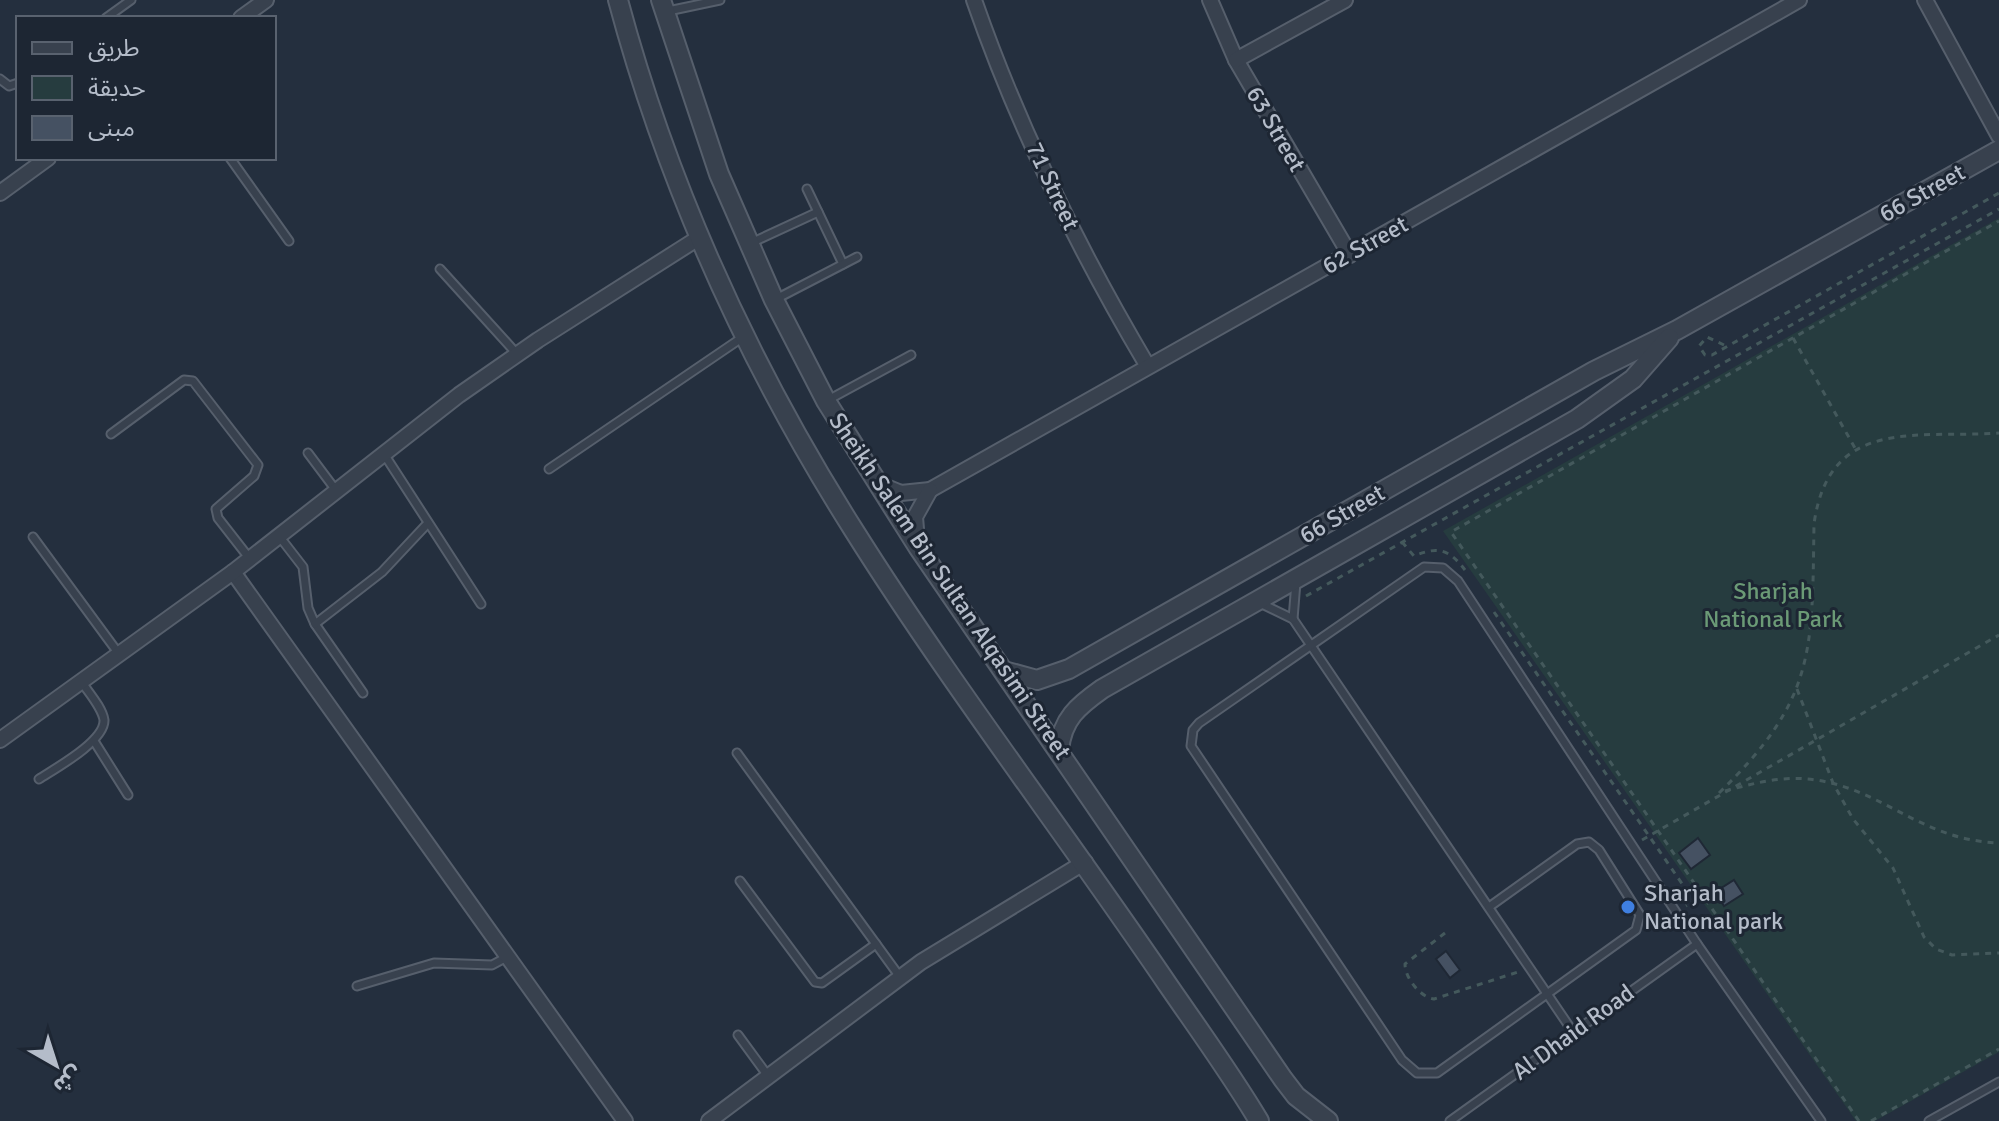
<svg xmlns="http://www.w3.org/2000/svg" width="1999" height="1121" font-family="Signika,'Noto Sans Arabic',sans-serif">
<style>
.green{fill:#263c3f}
.building{fill:#455162;stroke:#1f2835;stroke-width:2}
.lines{fill:none;stroke-linecap:round;stroke-linejoin:round}
.service-casing{stroke:#565f6c;stroke-width:11}
.minor-casing{stroke:#565f6c;stroke-width:18}
.tertiary-casing{stroke:#565f6c;stroke-width:22}
.path{stroke:#44595c;stroke-width:3;stroke-dasharray:6 6;stroke-linecap:butt}
.service{stroke:#38414e;stroke-width:7}
.minor{stroke:#38414e;stroke-width:14}
.tertiary{stroke:#38414e;stroke-width:18}
.shop-dot{fill:#3f7fe0;stroke:#1d2633;stroke-width:3}
.labels{text-anchor:middle;stroke-width:6;stroke-linejoin:round;paint-order:stroke}
.street-label{font-size:24px;fill:#b4bcc9;stroke:#1d2633}
.park-label{font-size:24px;fill:#6b9a76;stroke:#1d2633}
.poi-label{font-size:24px;fill:#b4bcc9;stroke:#1d2633;text-anchor:start}
</style>
<rect width="100%" height="100%" fill="#242f3e"/>
<path class="green" d="M1999,218V1052L1875,1121H1856L1443,531Z"/>
<g class="building">
<path d="M1698,838L1710,855L1691,869L1679,853Z"/>
<path d="M1734,880L1743,894L1724,906L1715,892Z"/>
<path d="M1446,951L1460,970L1450,978L1436,959Z"/>
</g>
<g class="lines">
<defs>
<g id="service">
<path d="M668,11L720,0"/>
<path d="M106,18L131,0"/>
<path d="M0,79L9,86L18,83"/>
<path d="M230,158L289,241"/>
<path d="M807,189L843,264"/>
<path d="M751,243L818,212"/>
<path d="M440,269L517,354"/>
<path d="M776,299L857,257"/>
<path d="M828,400L911,355"/>
<path d="M111,434L184,380L193,381L258,465L254,476L216,509L218,518L250,559"/>
<path d="M308,453L335,489"/>
<path d="M384,454L481,604"/>
<path d="M549,469L743,337"/>
<path d="M279,536L303,567L308,608L315,624L363,693"/>
<path d="M33,537L119,654"/>
<path d="M1260,603L1293,619L1573,1032"/>
<path d="M1293,619L1296,582"/>
<path d="M315,624L382,572L428,523"/>
<path d="M94,741L128,795"/>
<path d="M737,753L900,977"/>
<path d="M39,779C56,768 105,741 104,720C102,707 88,692 81,681"/>
<path d="M740,881L815,982L822,983L876,944"/>
<path d="M1489,907L1577,844L1589,842L1599,850L1640,915L1636,930L1437,1073H1417L1402,1060L1191,746L1193,730L1199,723L1424,567L1443,568L1458,581L1697,944L1821,1121"/>
<path d="M357,986L434,963L492,965L507,957"/>
<path d="M738,1035L768,1076"/>
<path d="M1450,1121L1697,944"/>
<path d="M1929,1121L1999,1082"/>
</g>
<g id="minor">
<path d="M974,0C1018,127 1079,250 1147,365"/>
<path d="M1210,0L1236,60L1350,255"/>
<path d="M1925,0L1999,136"/>
<path d="M241,18L266,0"/>
<path d="M1236,60L1345,0"/>
<path d="M0,193L48,158"/>
<path d="M879,484L901,493L930,490L1799,0"/>
<path d="M917,541L915,517L930,490"/>
<path d="M233,572L625,1121"/>
<path d="M0,740L233,572L459,395L538,340L700,237"/>
<path d="M709,1121L921,962L1085,862"/>
</g>
<g id="tertiary">
<path d="M618,0C668,187 750,366 853,529C951,685 1065,833 1168,985C1199,1030 1231,1074 1259,1121"/>
<path d="M661,0L719,174L774,300L826,401L918,547L1283,1079L1296,1096L1328,1121"/>
<path d="M1004,671L1037,680L1069,669L1594,371L1677,330L1999,150"/>
<path d="M1059,750C1062,719 1078,706 1102,689L1577,419L1633,379L1669,338"/>
</g>
</defs>
<use href="#service" class="service-casing"/>
<use href="#minor" class="minor-casing"/>
<use href="#tertiary" class="tertiary-casing"/>
<g class="path">
<path d="M1793,338L1856,450"/>
<path d="M1724,345L1707,337L1699,346L1705,355H1712L1999,193"/>
<path d="M1402,542L1414,556C1438,546 1449,549 1465,570"/>
<path d="M1306,596L1999,209"/>
<path d="M1494,612L1694,901L1686,906"/>
<path d="M1797,689L1833,783L1853,819L1893,868L1924,937L1936,949L1952,955L1999,953"/>
<path d="M1725,791C1755,783 1784,775 1816,780C1884,790 1921,840 1999,843"/>
<path d="M1719,793C1816,699 1812,651 1814,524C1829,415 1919,439 1999,433"/>
<path d="M1642,840L1999,635"/>
<path d="M1445,933L1405,964C1405,978 1420,997 1434,999L1518,972"/>
<path d="M1859,1121L1451,532L1999,221"/>
<path d="M1871,1121L1999,1049"/>
</g>
<use href="#service" class="service"/>
<use href="#minor" class="minor"/>
<use href="#tertiary" class="tertiary"/>
</g>
<circle class="shop-dot" cx="1628" cy="907" r="8"/>
<g class="labels">
<g class="street-label">
<text transform="translate(1276 129) rotate(60)" y="8">63 Street</text>
<text transform="translate(1053 186) rotate(65)" y="8">71 Street</text>
<text transform="translate(1922 193) rotate(-29)" y="8">66 Street</text>
<text transform="translate(1365 245) rotate(-29)" y="8">62 Street</text>
<text transform="translate(1342 514) rotate(-30)" y="8">66 Street</text>
<text transform="translate(950 586) rotate(56)" y="8">Sheikh Salem Bin Sultan Alqasimi Street</text>
<text transform="translate(1573 1032) rotate(-36)" y="8">Al Dhaid Road</text>
</g>
<g class="park-label">
<text x="1773" y="599">Sharjah<tspan x="1773" dy="28">National Park</tspan></text>
</g>
<g class="poi-label">
<text x="1644" y="901">Sharjah<tspan x="1644" dy="28">National park</tspan></text>
</g>
</g>
<rect x="16" y="16" width="260" height="144" fill="#1d2633" stroke="#59626f" stroke-width="2"/>
<rect x="32" y="42" width="40" height="12" fill="#38414e" stroke="#59626f" stroke-width="2"/>
<text x="88" y="56" font-size="24" fill="#b4bcc9">طريق</text>
<rect x="32" y="76" width="40" height="24" fill="#263c3f" stroke="#59626f" stroke-width="2"/>
<text x="88" y="96" font-size="24" fill="#b4bcc9">حديقة</text>
<rect x="32" y="116" width="40" height="24" fill="#455162" stroke="#59626f" stroke-width="2"/>
<text x="88" y="136" font-size="24" fill="#b4bcc9">مبنى</text>
<g transform="translate(56 1065) rotate(141)" stroke="#1d2633" stroke-width="6" paint-order="stroke">
<path d="M0-6L14 30L0 20L-14 30Z" fill="#b4bcc9"/>
<text y="-12" font-size="22" font-weight="bold" text-anchor="middle" fill="#b4bcc9">ش</text>
</g>
</svg>
